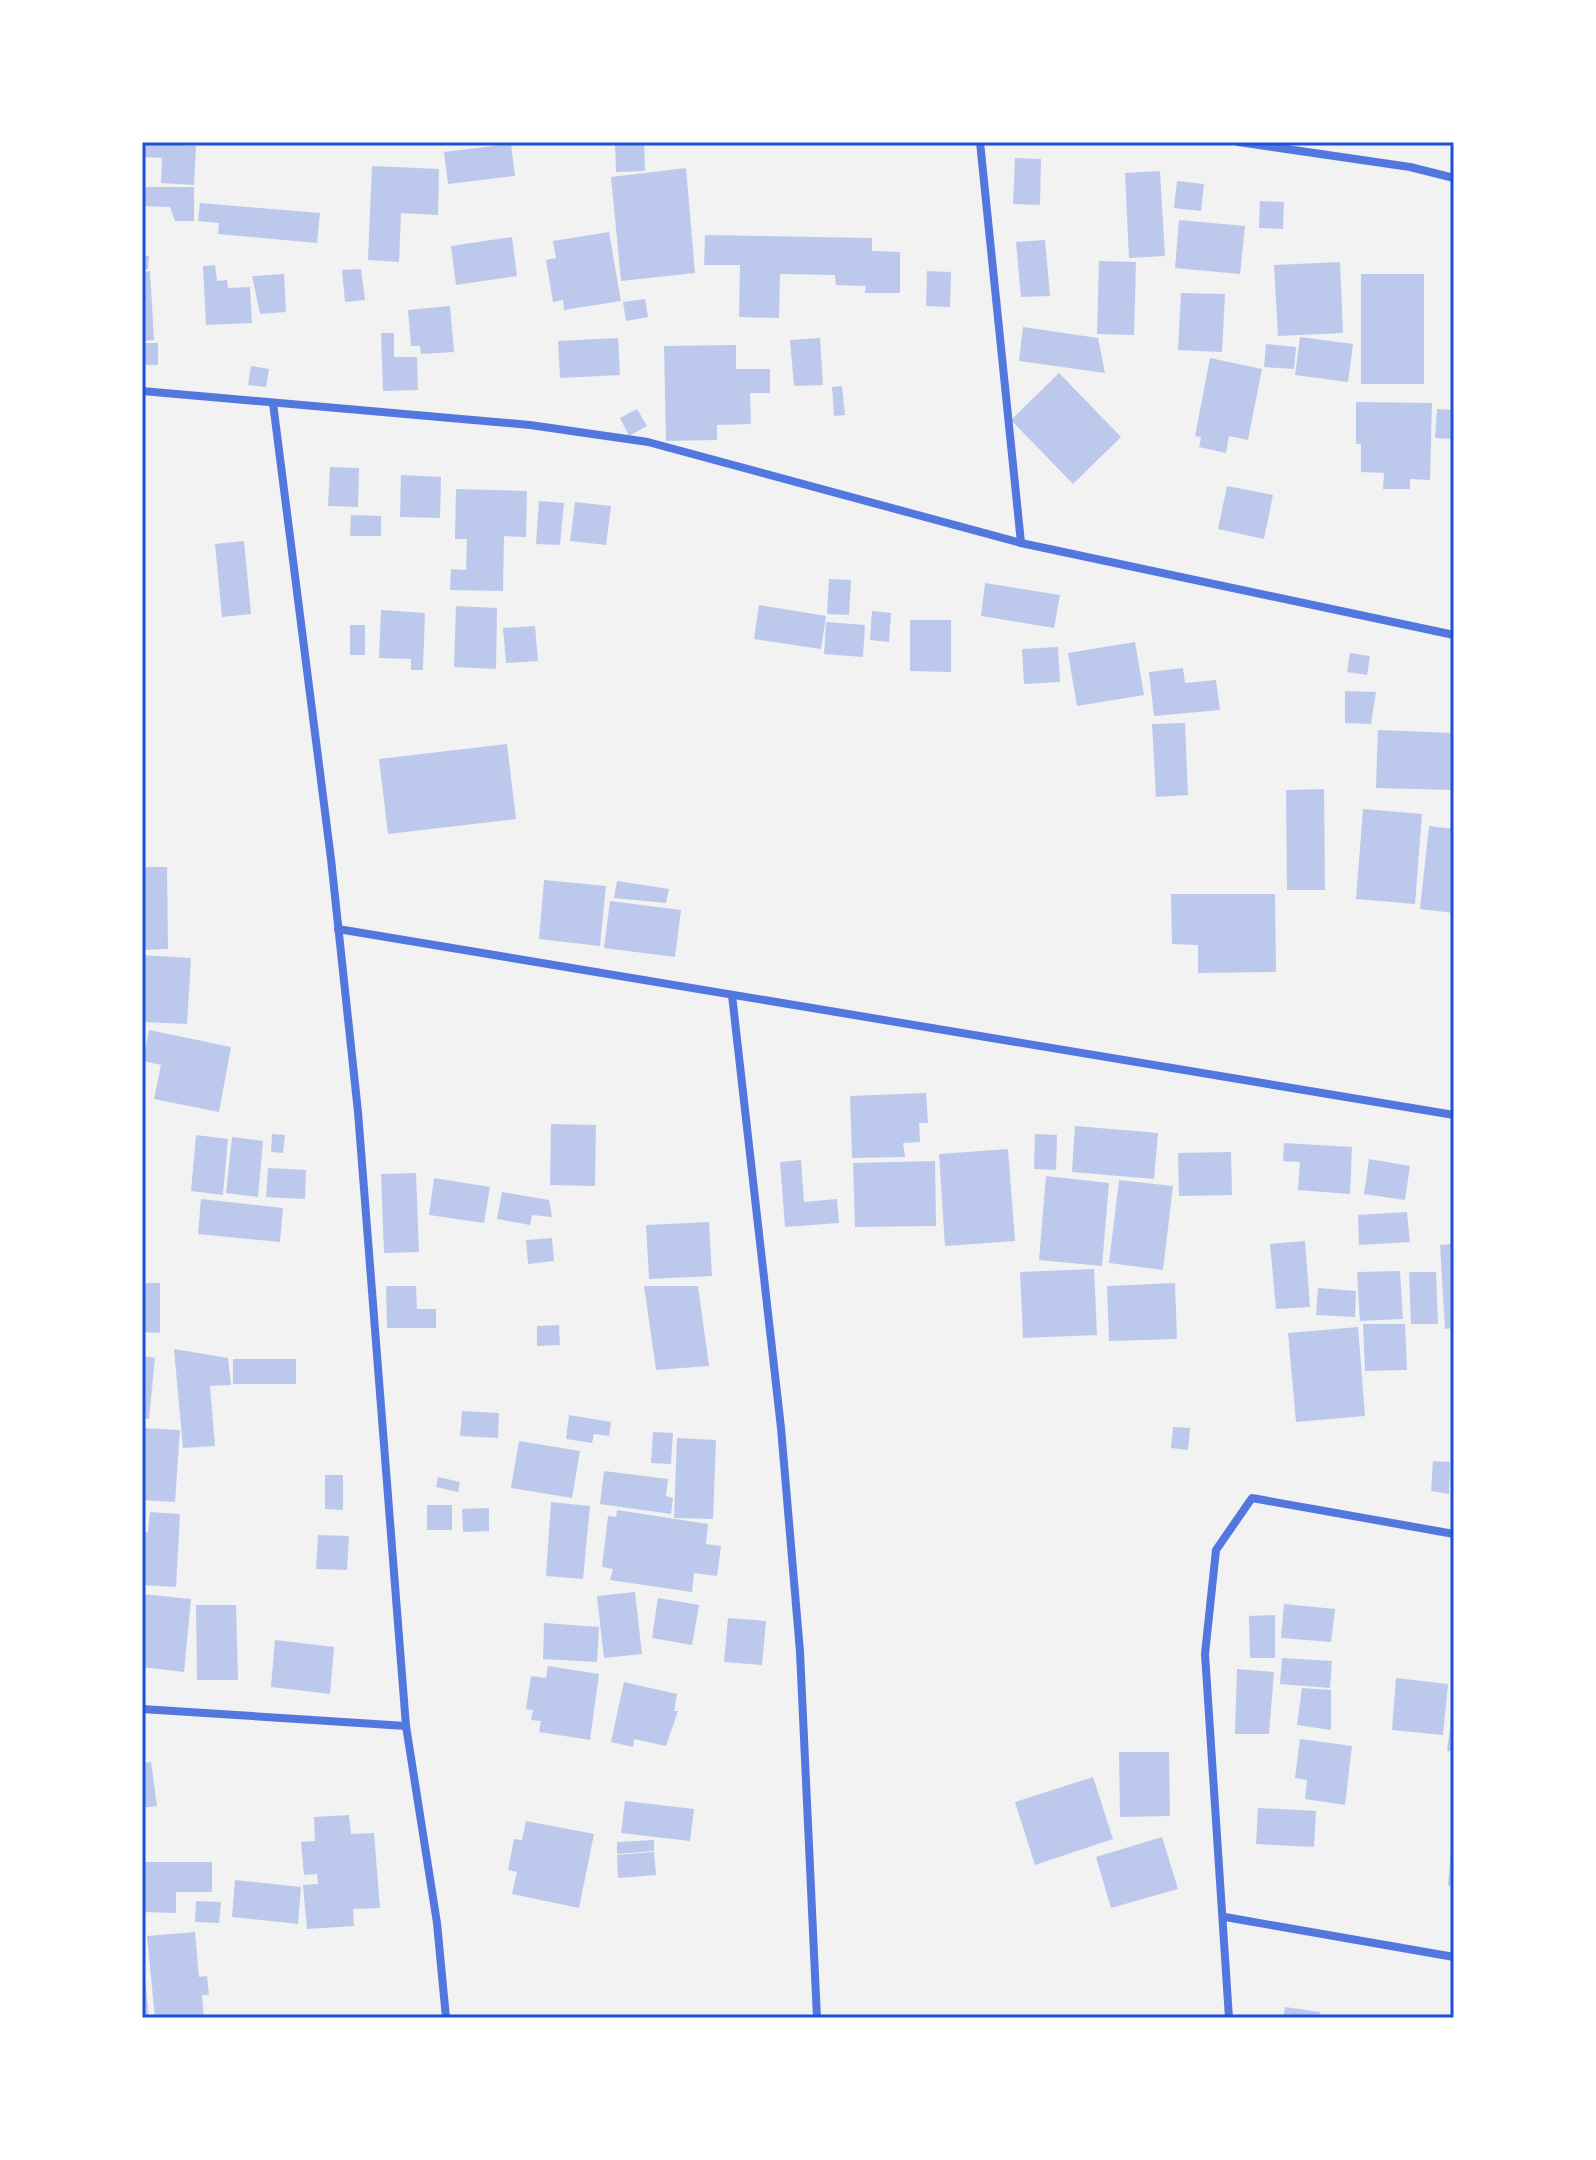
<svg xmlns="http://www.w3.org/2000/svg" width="1596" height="2160" font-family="'Archivo Narrow',sans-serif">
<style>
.building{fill:#bdc9ec}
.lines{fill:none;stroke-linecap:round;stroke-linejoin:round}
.minor{stroke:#5277de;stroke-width:8}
.neatline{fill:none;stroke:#1d4ed8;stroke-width:3}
</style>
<rect width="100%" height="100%" fill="#f2f2f2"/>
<g class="building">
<path d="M615,142H644L645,171L616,172Z"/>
<path d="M144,143L196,146L194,185L161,183L162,158L143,157Z"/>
<path d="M511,144L515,176L448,184L444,152Z"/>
<path d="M1015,158L1041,159L1040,205L1013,204Z"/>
<path d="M372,166L439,169L438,215L401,213L399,262L368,260Z"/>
<path d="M686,168L695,273L621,281L611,177Z"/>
<path d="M1160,171L1165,256L1129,258L1125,173Z"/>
<path d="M1177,181L1204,184L1201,211L1174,208Z"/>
<path d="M142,187H194V221H175L170,207L142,206Z"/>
<path d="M1260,201L1284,202L1283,229L1259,228Z"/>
<path d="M200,203L320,213L317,243L218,234L219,223L198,221Z"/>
<path d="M1179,220L1245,226L1240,274L1175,268Z"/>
<path d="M609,232L621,301L564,310L563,300L553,302L546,260L556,258L553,241Z"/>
<path d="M705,235L872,238V251L900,252V293H865L866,286L836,285L835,275L780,274L779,318L739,317L740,265H704Z"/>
<path d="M512,237L517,276L456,285L451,246Z"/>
<path d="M1045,240L1050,296L1021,297L1016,242Z"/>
<path d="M142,256H149L148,269H142Z"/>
<path d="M1099,261L1136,262L1134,335L1097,334Z"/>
<path d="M1340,262L1343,333L1278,336L1274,265Z"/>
<path d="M215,265L217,281L227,280L228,288L250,287L252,323L206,325L203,266Z"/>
<path d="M361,269L365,300L345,302L342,270Z"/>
<path d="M150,271L154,340L142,341V272Z"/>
<path d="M927,271L951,272L950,307L926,306Z"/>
<path d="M284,274L286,312L260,314L252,276Z"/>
<rect x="1361" y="274" width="63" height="110"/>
<path d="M1181,293L1225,294L1222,352L1178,350Z"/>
<path d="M645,299L648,317L626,321L623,302Z"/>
<path d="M450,306L454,352L421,354L420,346H411L408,310Z"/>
<path d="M1023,327L1098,338L1105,373L1019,361Z"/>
<path d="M381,333H394V357H417L418,390L383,391Z"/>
<path d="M1300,337L1353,344L1348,382L1295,375Z"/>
<path d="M618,338L620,375L560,378L558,341Z"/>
<path d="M820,338L823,385L794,386L790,340Z"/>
<rect x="142" y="343" width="16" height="22"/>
<path d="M1266,344L1296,347L1294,369L1264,367Z"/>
<path d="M736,345V369H770V393H750L751,424L717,425V440L666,441L664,346Z"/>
<path d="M1210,358L1262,369L1248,440L1229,436L1226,453L1199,447L1201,437L1195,436Z"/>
<path d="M251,366L269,369L266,387L248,385Z"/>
<path d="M1059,373L1121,437L1073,484L1011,420Z"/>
<rect x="1451" y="375" width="3" height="25"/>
<path d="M842,386L845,415L834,416L832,387Z"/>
<path d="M1356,402L1432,403L1430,480L1410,479V489H1383L1384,473L1361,472V444H1356Z"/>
<path d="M637,409L647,426L629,436L620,418Z"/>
<path d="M1437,409L1454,410L1453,439L1435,438Z"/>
<path d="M330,467L359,468L358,507L328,506Z"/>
<path d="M401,475L441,477L440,518L400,517Z"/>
<path d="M1227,486L1273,495L1264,539L1218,529Z"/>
<path d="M456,489L527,491L526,537L504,536L503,591L450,590L451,569L466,570L467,539H455Z"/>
<path d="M539,501L564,503L560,545L536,544Z"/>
<path d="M575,502L611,506L606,545L570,541Z"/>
<path d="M351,515L381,516V536H350Z"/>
<path d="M244,541L251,614L222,617L215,544Z"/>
<path d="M829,579L851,580L849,615L827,614Z"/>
<path d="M985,583L1060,595L1054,628L981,616Z"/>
<path d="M759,605L826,616L821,649L754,639Z"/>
<path d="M456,606L497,608L496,669L454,667Z"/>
<path d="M381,610L425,613L423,670H411V659L379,658Z"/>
<path d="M872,611L891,613L889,642L870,640Z"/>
<path d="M910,620H951V672L910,671Z"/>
<path d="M826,622L865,625L863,657L824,654Z"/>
<rect x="350" y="625" width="15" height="30"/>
<path d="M535,626L538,661L506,663L503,628Z"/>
<path d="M1135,642L1144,695L1077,706L1068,653Z"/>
<path d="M1058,647L1060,682L1024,684L1022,649Z"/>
<path d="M1350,653L1370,656L1367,675L1347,672Z"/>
<path d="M1183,668L1185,683L1216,680L1220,710L1154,716L1149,672Z"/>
<path d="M1345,691L1376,692L1371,724L1345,723Z"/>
<path d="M1185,723L1188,795L1156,797L1152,724Z"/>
<path d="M1378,730L1454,733V790L1376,788Z"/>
<path d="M507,744L516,819L388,834L379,759Z"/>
<path d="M1324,789L1325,890H1287L1286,790Z"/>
<path d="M1363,809L1422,814L1415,904L1356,899Z"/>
<path d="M1429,826L1454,829V913L1420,909Z"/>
<path d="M142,867H167L168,949L142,950Z"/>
<path d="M544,880L606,886L600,946L539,939Z"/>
<path d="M617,881L669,889L666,903L614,898Z"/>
<path d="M1171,894H1275L1276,972L1198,973V945L1172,944Z"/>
<path d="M610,901L681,910L675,957L604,948Z"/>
<path d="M142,955L191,958L187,1024L142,1022Z"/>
<path d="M149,1030L231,1047L219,1112L154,1099L161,1065L143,1061Z"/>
<path d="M926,1093L928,1123H919L920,1142L903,1143L905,1157L852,1158L850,1096Z"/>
<path d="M551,1124L596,1125L595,1186L550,1185Z"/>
<path d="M1075,1126L1158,1133L1154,1179L1072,1172Z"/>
<path d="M272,1134L285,1135L283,1153L271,1152Z"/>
<path d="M1035,1134L1057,1135L1056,1170L1034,1169Z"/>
<path d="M196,1135L228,1139L223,1195L191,1191Z"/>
<path d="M232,1137L263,1141L258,1197L226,1193Z"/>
<path d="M1284,1143L1352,1147L1350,1194L1298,1190L1300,1162L1283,1161Z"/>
<path d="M1008,1149L1015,1241L945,1246L939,1154Z"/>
<path d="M1231,1152L1232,1195L1179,1196L1178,1153Z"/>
<path d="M1369,1159L1410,1166L1405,1200L1364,1194Z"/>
<path d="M801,1160L804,1202L837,1199L839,1223L785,1227L780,1162Z"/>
<path d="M935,1161L936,1226L855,1227L853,1163Z"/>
<path d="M268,1168L306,1170L305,1199L266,1197Z"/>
<path d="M416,1173L419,1252L384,1253L381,1174Z"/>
<path d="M1046,1176L1109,1183L1102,1266L1039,1260Z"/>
<path d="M434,1178L490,1187L484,1223L429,1215Z"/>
<path d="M1119,1180L1173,1186L1163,1270L1109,1263Z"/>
<path d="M502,1192L549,1200L552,1217L532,1215L530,1225L497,1219Z"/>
<path d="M201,1199L283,1208L280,1242L198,1234Z"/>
<path d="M1407,1212L1410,1242L1359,1245L1358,1215Z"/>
<path d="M709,1222L712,1276L649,1279L646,1225Z"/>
<path d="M552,1238L554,1261L528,1264L526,1240Z"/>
<path d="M1305,1241L1310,1307L1276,1309L1270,1244Z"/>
<path d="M1454,1244V1328L1445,1329L1440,1245Z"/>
<path d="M1094,1269L1097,1335L1023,1338L1020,1272Z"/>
<path d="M1400,1271L1403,1319L1360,1321L1357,1272Z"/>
<path d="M1409,1272H1436L1438,1324H1411Z"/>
<path d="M142,1283H160V1333L142,1332Z"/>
<path d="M1175,1283L1177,1339L1109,1341L1107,1286Z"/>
<path d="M386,1286H416L417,1309H436V1328H387Z"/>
<path d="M644,1286H698L709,1366L656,1370Z"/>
<path d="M1318,1288L1356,1291L1355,1317L1316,1315Z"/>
<path d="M1363,1324H1405L1407,1370L1365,1371Z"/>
<path d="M559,1325L560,1345L537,1346V1326Z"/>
<path d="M1358,1327L1365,1416L1296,1422L1288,1333Z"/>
<path d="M174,1349L228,1358L231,1385L210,1386L215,1446L183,1448Z"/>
<path d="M142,1356L155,1358L149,1419L142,1418Z"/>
<rect x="233" y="1359" width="63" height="25"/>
<path d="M462,1411L499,1413L498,1438L460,1436Z"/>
<path d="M569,1415L611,1422L609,1436L594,1434L592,1443L566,1439Z"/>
<path d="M1173,1427L1190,1428L1188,1450L1171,1448Z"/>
<path d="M142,1428L180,1430L175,1502L142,1500Z"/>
<path d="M653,1432L673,1433L671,1464L651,1463Z"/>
<path d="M677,1438L716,1440L713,1519L674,1518Z"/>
<path d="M519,1441L580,1451L572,1498L511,1488Z"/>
<path d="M1433,1461L1450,1462L1449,1494L1431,1491Z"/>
<path d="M604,1471L668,1479L666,1496L673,1498L671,1514L600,1504Z"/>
<path d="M325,1475H343V1510L325,1509Z"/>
<path d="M438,1477L460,1482L458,1492L436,1487Z"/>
<path d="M551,1502L590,1506L583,1579L546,1576Z"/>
<rect x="427" y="1505" width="25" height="25"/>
<path d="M489,1508V1531L463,1532L462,1509Z"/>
<path d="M617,1510L708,1524L706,1544L721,1546L717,1576L694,1573L692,1592L610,1580L613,1569L602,1567L608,1516L616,1517Z"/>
<path d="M150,1512L180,1514L176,1587L142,1585V1532H148Z"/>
<path d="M318,1535L349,1536L347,1570L316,1569Z"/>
<path d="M635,1592L642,1654L604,1658L597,1596Z"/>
<path d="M142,1594L191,1599L184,1672L142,1667Z"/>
<path d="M658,1598L699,1605L692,1645L652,1638Z"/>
<path d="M1284,1604L1335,1609L1331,1642L1281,1638Z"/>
<path d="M196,1605H236L238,1680H197Z"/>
<path d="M1275,1615V1658H1250L1249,1616Z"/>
<path d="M728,1618L766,1621L762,1665L724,1662Z"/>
<path d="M544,1623L599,1627L597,1662L543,1659Z"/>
<path d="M275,1640L334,1647L330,1694L271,1687Z"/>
<path d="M1282,1658L1332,1661L1330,1688L1280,1684Z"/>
<path d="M548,1666L599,1674L590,1740L539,1732L541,1721L531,1720L533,1710L526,1709L531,1676L546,1678Z"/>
<path d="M1237,1669L1274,1672L1269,1734H1235Z"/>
<path d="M1396,1678L1448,1684L1443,1735L1392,1730Z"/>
<path d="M624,1682L677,1694L674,1711H678L666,1746L634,1739L633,1747L611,1742Z"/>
<path d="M1302,1688L1331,1690V1730L1297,1725Z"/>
<path d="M1452,1712L1454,1713V1752L1447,1751Z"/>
<path d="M1300,1739L1352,1746L1345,1805L1305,1799L1307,1780L1295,1778Z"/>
<path d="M1119,1752H1169L1170,1816L1120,1817Z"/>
<path d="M151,1762L157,1806L142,1808V1763Z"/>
<path d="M1093,1777L1113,1839L1035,1865L1015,1802Z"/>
<path d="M625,1801L694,1809L690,1841L621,1833Z"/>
<path d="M1258,1808L1316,1811L1314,1847L1256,1844Z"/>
<path d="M349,1815L351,1834L374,1833L380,1908L353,1909L354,1926L307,1929L303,1885L318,1884L317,1874L304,1875L301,1842L315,1841L314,1817Z"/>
<path d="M526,1821L594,1834L579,1908L512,1894L517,1872L508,1870L514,1839L522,1840Z"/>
<path d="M1162,1837L1178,1889L1111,1908L1096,1857Z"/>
<path d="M1452,1837L1454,1885L1448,1886Z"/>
<path d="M654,1840V1851L617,1854V1842Z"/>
<path d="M654,1852L656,1875L618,1878L617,1855Z"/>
<path d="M142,1862H212V1892H176V1913L142,1912Z"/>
<path d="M235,1880L301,1887L298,1924L232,1917Z"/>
<path d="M196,1901L221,1902L219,1923L195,1922Z"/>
<path d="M195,1932L199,1977L207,1976L209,1995H202L204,2018H155L147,1936Z"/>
<path d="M142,1968H144L149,2018H142Z"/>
<path d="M1285,2007L1320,2012L1319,2018H1283Z"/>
</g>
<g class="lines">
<g class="minor">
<path d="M980,142L1021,543"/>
<path d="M1238,142L1410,167L1454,178"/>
<path d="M142,391L530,425L648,442L1021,543L1454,635"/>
<path d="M273,403L331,859L358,1112L406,1726L437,1923L446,2018"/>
<path d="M338,929L1454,1115"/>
<path d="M732,995L781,1428L800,1652L817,2018"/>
<path d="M142,1709L406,1726"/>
<path d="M1225,1917L1454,1957"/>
<path d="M1229,2018L1205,1654L1216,1550L1252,1498L1454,1534"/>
</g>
</g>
<rect width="1596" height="2160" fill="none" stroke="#ffffff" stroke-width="288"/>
<rect x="144" y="144" width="1308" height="1872" class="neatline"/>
</svg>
